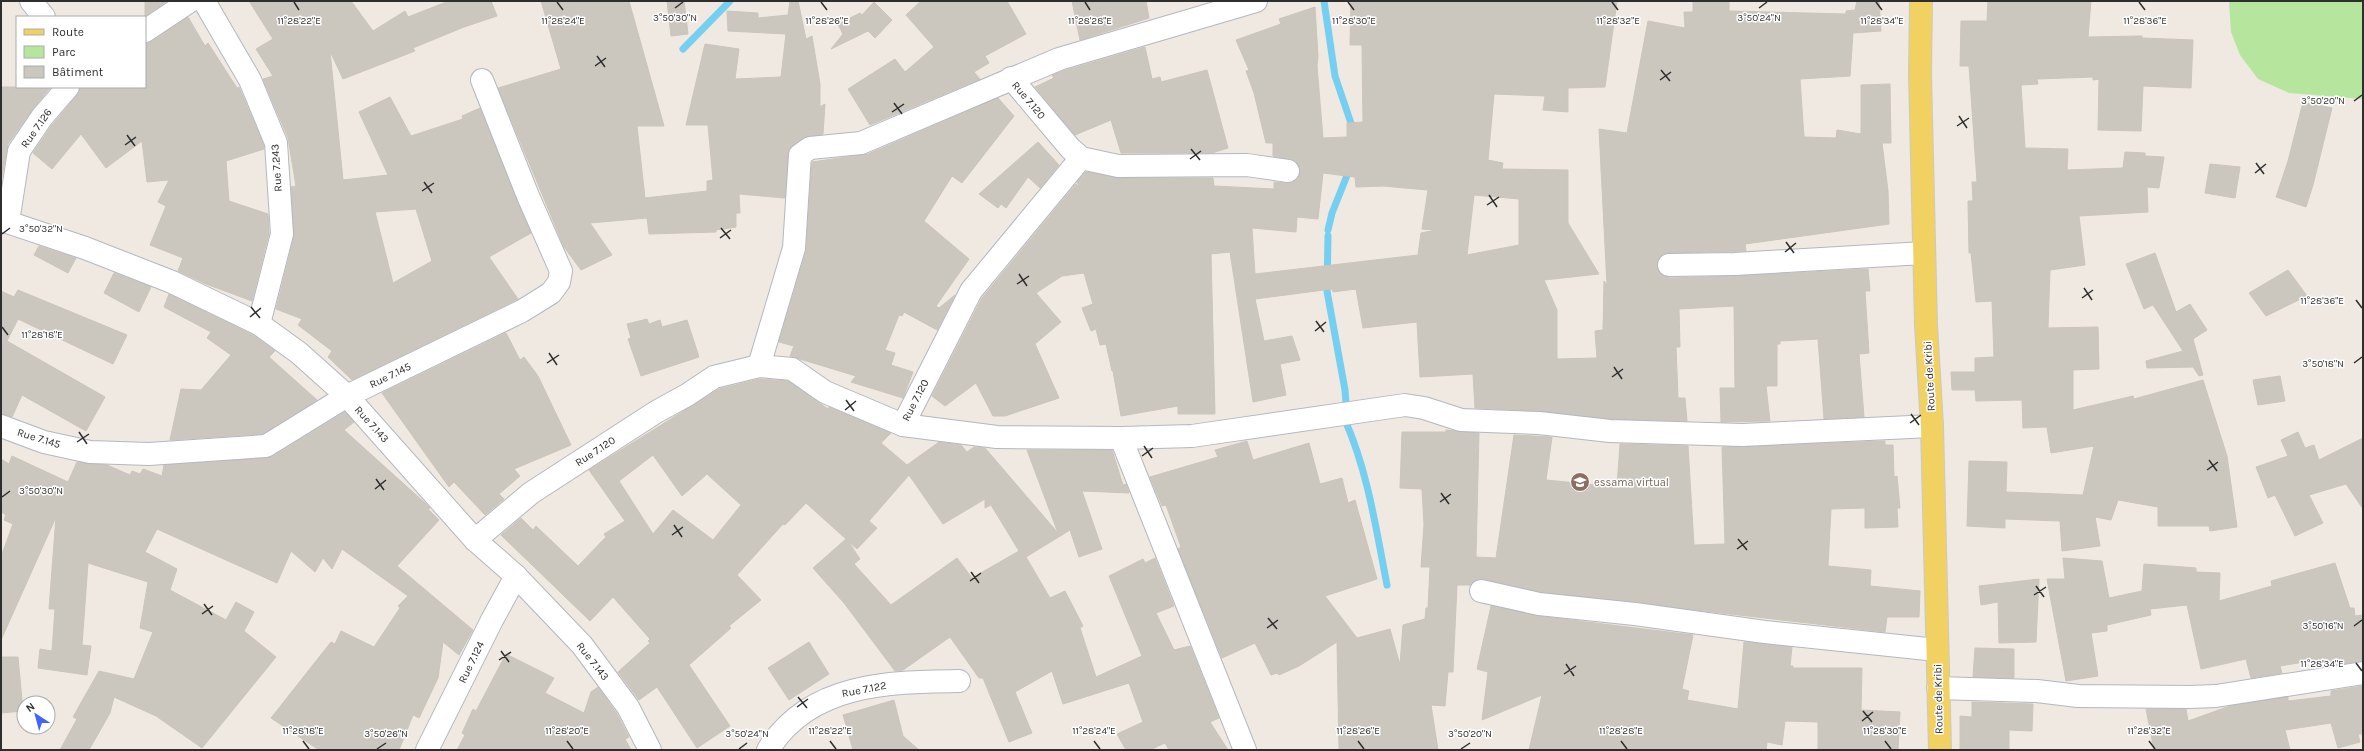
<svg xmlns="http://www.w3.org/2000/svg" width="2364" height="751" font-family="Karla,sans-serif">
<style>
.green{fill:#b6e59e}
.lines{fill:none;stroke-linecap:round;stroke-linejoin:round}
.stream{stroke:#75cff0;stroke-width:7}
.building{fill:#cbc7bf;stroke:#cbc5ba;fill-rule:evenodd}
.minor-casing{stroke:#b4b7c1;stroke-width:24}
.major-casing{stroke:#c9c9c9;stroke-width:24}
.minor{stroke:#fff;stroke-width:22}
.major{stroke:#f2d163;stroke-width:22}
.ticks{fill:none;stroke:#2e2e2e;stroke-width:1.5}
.labels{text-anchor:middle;stroke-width:3;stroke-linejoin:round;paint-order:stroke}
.street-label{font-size:11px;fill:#2e2e2e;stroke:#fff}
.education-label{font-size:11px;fill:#785e54;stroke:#fff;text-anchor:start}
.ticks-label{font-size:10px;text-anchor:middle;fill:#2e2e2e;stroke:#fff;stroke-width:3;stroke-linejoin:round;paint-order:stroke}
</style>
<rect width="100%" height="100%" fill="#efe9e1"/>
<path class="green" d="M2229,1H2363V99L2289,93L2258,79L2240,55L2231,32Z"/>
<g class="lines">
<g class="stream">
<path d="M1324,1L1335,76L1354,132"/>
<path d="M683,49L730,1"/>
<path d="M1328,230L1332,213L1350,168"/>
<path d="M1328,236L1327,291L1345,390L1347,417L1345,420C1368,472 1376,529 1387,585"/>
</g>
</g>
<g class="building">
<path d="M145,1H166V2L145,16Z"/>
<path d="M249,1H351L373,31L405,11L408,17L449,1H491L497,16L464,27L413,48L415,51L343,79L330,51L343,180L388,175L359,112L390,97L411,136L463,119L462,116L480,108L531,233L489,257L518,299L352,380L328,357L332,351L298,325L302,319L276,309L294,237L291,187L296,186L288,138L263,79L273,76L256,49L273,39ZM416,209L432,261L393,283L375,212Z"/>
<path d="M541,1H629L664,126H637L645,198L707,191V181L713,180L708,125H686L705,44L739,49L735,79L781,77L786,34L728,31L727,11L758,13V18L788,15L790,1H798L806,39L812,36L820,84V107L825,104L823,134L803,138L789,149L785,198L739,194L740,213H736V227L716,230V232L649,234L647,218L590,223L612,255L581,270L564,247L498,88L561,69Z"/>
<path d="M667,1H684L688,34L671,36Z"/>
<path d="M921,1H1007L1026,34L985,56L989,63L974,72L980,79L870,125L848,89L895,59L905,72L934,47L906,15Z"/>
<path d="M1072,1H1146L1149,18L1080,40Z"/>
<path d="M1351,1H1617L1605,87L1568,88V112L1543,110L1545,96L1494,94L1488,160L1503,163L1502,169L1568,170V223L1599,274L1544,280L1557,310V359L1597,358L1595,331L1603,330L1604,281L1607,285L1599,129L1627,133L1648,21L1685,28L1684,12H1693V1H1729V11L1846,14V11L1855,10L1857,1H1879L1881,31L1853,33L1850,76L1800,79L1804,137L1836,138L1837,130L1861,134V85L1890,84L1891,143H1882L1888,191L1889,224L1745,244L1746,251L1668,253L1658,259L1657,265L1659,272L1669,278L1736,276L1868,269L1870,291H1865L1869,353L1859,354L1864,417L1824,419L1818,339L1780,341V344H1777V386H1766L1770,421L1721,422L1720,388H1735L1734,306L1679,309L1680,347H1676L1678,398H1685L1687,421L1611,419L1540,411L1475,408L1473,374L1420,377L1417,322L1363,328L1356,289L1333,292L1332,289L1255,299L1264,341L1292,336L1300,360L1280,364L1286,395L1253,402L1230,252L1211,254L1215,414H1178V406L1121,416L1113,371H1112L1106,344L1100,345L1096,329L1091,331L1082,308L1093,304L1084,273L1062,276L1036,293L1061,322L1035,344L1059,398L1005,416H993L976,383L945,406L932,396L982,298L1076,184L1080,188L1077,182L1086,172L1118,178H1213L1214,186L1274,189V182L1287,183L1298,179L1300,172L1296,161L1273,156V143H1266L1254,93L1246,71L1249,70L1236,40L1281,24L1279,19L1315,7L1318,56L1317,66L1323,138L1347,137V123L1363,122L1362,45H1350ZM1323,173L1355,177L1356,187L1383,186L1428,190L1422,229L1436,230L1421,233L1418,255L1255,274L1252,228L1296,232L1297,217L1318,219ZM1474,195L1519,199V245L1467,255Z"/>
<path d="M1988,1H2091L2088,37L2142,36V38L2193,40L2191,88L2143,86L2141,131L2098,130L2099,79L2093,80V77L2037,79L2038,84L2021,85L2025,148L2068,149L2067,170L2123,168L2125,152L2145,153V156L2164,157L2159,188L2147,187L2148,212L2079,216L2085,265L2050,270L2048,328L2098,327L2099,369L2073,370V410L2133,396L2134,399L2203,380L2227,456L2237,527L2210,531L2209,526H2158V507L2118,500L2111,520L2095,517L2100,546L2062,551L2060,521L2005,519V528L1967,526L1969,461L2007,462L2006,492L2083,495L2094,446L2051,453L2047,427L2023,428L2022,400L1976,401L1975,390H1952L1951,372H1975V358L1994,357L1992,301L1976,302L1971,253H1969L1968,201H1973L1972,182H1977L1969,66H1960L1961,21H1987Z"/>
<path d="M874,2L892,20L875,38L868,31L831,49L843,34L838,24L860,13L862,15Z"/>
<path d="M188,17L205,46L208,43L237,88L239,87L264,146V149L226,161L229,201L268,214L269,233L252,301L206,284L178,271L183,258L150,245L166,206L158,202L169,180L147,182L142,141L106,168L81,134L52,169L33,153L52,125L77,95L80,87H145V43L152,41Z"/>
<path d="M1145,47L1152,79L1160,77L1161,82L1207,70L1228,148L1212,153H1121L1111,120L1075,135L1035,87L1054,78L1052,75L1063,71Z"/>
<path d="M1,87H51L32,110L8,144L1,181Z"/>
<path d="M998,98L1014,116L962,183L952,176L924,221L969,259L936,306L939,308L955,295L937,330L904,312L902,316L899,315L885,350L895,353L891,365L913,372L903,398L851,382L856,376L790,356L794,346L779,342L806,251L812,162L868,154Z"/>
<path d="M2303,102L2332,108L2313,185L2306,207L2276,197L2288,161Z"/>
<path d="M1038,142L1059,165L1040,188L1028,177L1006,208L1001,204L998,208L979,194Z"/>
<path d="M2210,164L2240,167L2235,198L2205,193Z"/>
<path d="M39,246L76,258L68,273L34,255Z"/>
<path d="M2155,253L2176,312L2190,304L2207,330L2193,339L2203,375L2199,376L2193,367L2147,368L2146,361L2183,351L2153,305L2144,309L2126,264Z"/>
<path d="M2288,270L2307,296L2266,316L2249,293Z"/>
<path d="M114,273L151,287L139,312L104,293Z"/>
<path d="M18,290L127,335L113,364L18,319L7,341L105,397L86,431L22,395L12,417L1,414V291L14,297Z"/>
<path d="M169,294L253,335L275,351L269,357L317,400L262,434L170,440L181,389L201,390L231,355L207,338L211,332L164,307Z"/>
<path d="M647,319L649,324L660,320L662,327L687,320L699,357L641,376L628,339L631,338L627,324Z"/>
<path d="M506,333L520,360L524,357L538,376L571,445L514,469L520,476L499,494L504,499L485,515L454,482L449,487L382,393Z"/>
<path d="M2280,376L2285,401L2258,405L2253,380Z"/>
<path d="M760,379L788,381L828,409L829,407L891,433L881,443L907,465L939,442L961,445L967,452L974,447L985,448L1058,533L1027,450H1112L1123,485L1126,484L1129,493L1082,491L1102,549L1079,557L1070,530L1026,557L1050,598L1065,591L1083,626L1080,628L1096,677L1142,656L1109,576L1143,559L1145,563L1155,558L1174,606L1156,613L1174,650L1190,646L1219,718L1210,722L1228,750H1169L1165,743L1150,750H1126L1117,734L1143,722L1129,683L1063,704L1052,671L1015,692L1032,733L1009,742L983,678H979L950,637L903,670L895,671L844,603L813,568L846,539L806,503L785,525L783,524L737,575L761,600L729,626L731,628L689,665L730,726L697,748L657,687L639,700L618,672L650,643L648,641L650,639L613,597L590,621L501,535L521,518L533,530L536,526L578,566L606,537L604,534L625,521L589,470L719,389ZM653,455L682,496L707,474L741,505L713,540L673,510L653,534L619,481ZM909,475L943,524L985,499V508L991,505L1019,551L972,578L957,558L891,605L854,564L860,559L848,541L857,549L877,528L869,521Z"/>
<path d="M345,412L354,422L344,430L425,503L430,508L428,509L439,520L397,566L473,630L459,655L443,642L438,678L419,718L413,715L399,750H319L271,718L331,642L335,644L341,631L374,647L400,608L398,606L408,596L342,549L332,569L323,558L315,572L291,551L277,583L157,529L145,552L177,569L170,590L226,620L236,602L254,612L244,631L276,657L202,748L156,716L114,697L110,713L89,750H60L77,719L73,717L99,671L134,679L153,632L140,628L148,582L88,563L82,645L91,646L87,675L38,668L40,649L52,651L55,609H49L56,517L1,640V557L13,524L4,520L6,515L1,512V459L9,464L12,456L68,482L77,462L107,465L130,475L132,471L140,474L143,469L162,476L164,465L272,457Z"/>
<path d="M1446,430L1479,433L1476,557L1496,558L1514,435L1552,437L1546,480L1617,487L1620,444L1688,446L1694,545L1725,544L1722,447L1885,441V445H1893L1894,477L1897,476L1900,508H1897L1898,527L1865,528V508L1831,509L1828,566L1871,570L1870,586L1920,591L1919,617H1887L1885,632L1541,592L1478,579L1470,585H1457L1453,672H1448L1445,706L1431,705L1438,750H1339L1337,642L1299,666L1279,675L1277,673L1271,675L1255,643L1222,658L1178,549L1181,547L1166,505L1162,506L1150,477L1218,457L1215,450L1247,441L1253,460L1309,443L1320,484L1342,478L1348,503L1355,500L1377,579L1325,596L1357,638L1390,629L1400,665L1403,625L1425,619L1426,608H1428L1430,567H1421L1424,525L1422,489L1400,488L1402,432H1446Z"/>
<path d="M2298,432L2305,448L2314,445L2319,460L2363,438V509L2346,484L2309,495L2323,523L2295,536L2275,495L2268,498L2256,467L2288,456L2281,440Z"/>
<path d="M2063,558L2102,561L2109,598L2142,591L2144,564L2196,568V572L2220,573L2219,601L2272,586L2271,581L2335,563L2350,608H2354L2355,616L2363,615V661L2328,666V658L2280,666L2282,673L2251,678L2246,659L2201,669L2187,605L2150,609L2151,615L2107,625V631L2091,633L2098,676L2066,681L2047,579H2065Z"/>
<path d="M2039,579L2036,642L1999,643L1998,602L1981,605L1979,586Z"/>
<path d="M1491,606L1538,616L1693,635L1682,689L1689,691L1687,700L1738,709L1744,642L1792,647L1790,666H1793V668H1862L1861,710L1900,712L1898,750H1818V722L1785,721L1782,745L1767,742L1766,750H1529L1542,695L1482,720L1488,672L1477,669Z"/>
<path d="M809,642L829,674L789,700L768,668Z"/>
<path d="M1975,648L2014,649V678L1973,677Z"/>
<path d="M506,654L554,678L545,693L584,713L591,692L598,687L617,714L629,737L625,739L631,750H457L465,735L462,733L473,709L476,711Z"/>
<path d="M1,657H18L23,711L1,713Z"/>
<path d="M2363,686V734H2358L2360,742L2338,748L2331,723L2285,730L2290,750H2154L2146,709H2186L2188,721L2230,706L2288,697V701L2331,696V691Z"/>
<path d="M894,700L903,736L919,750H853L843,715Z"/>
<path d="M1972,702L2033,704L2032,731L2009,730V750H1960V716L1972,717Z"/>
</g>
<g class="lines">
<defs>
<g id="minor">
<path d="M31,1L44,17"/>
<path d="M204,1L250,80L276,143L282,234L259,324"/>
<path d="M145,31L190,1"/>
<path d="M1081,158L1118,166L1247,165L1288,171"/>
<path d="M1,220L85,248L172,282L259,324L299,353L347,396L475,540L516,576L582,645L628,707L650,750"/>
<path d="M8,222L19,151L42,117L68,87"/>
<path d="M1669,265L1735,264L1924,253"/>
<path d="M759,366L794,248L800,155L810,148L861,143L1059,59L1256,1"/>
<path d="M903,425L997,437L1121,438L1192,436L1405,405L1424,408L1461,420L1539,423L1610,431L1742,435L1932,426"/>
<path d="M1,426L44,442L90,452L149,454L266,446L347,396L522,311L551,293L559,282L561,271L528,196L482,80"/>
<path d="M1121,438L1245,750"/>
<path d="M475,540L531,493L656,412L687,395L714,377L759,366L792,369L825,392L903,425L971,291L1081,158L1070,148L1011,78"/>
<path d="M1481,591L1539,604L1635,614L1765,632L1937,650"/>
<path d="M1938,688L2037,691L2078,696L2189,697L2216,696L2363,673"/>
<path d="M427,750L492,620L516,576"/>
<path d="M768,750C809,683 888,682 959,681"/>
</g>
<path id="major" d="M1921,1L1920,74L1926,325L1932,426L1940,750"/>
</defs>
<use href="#minor" class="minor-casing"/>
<use href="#major" class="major-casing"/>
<use href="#minor" class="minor"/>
<use href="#major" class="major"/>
</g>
<path class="ticks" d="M294,2L299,10M557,2L563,10M821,2L827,10M1085,2L1090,10M1348,2L1354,10M1612,2L1618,10M1876,2L1882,10M2139,2L2145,10M675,8L683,2M1759,8L1767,2M597,56L605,67M595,66L606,58M1661,70L1670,81M1660,80L1671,72M2354,101L2362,95M894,103L902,114M892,112L904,104M1959,116L1967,128M1957,126L1969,118M127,135L135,146M125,145L136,137M1191,149L1200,160M1190,159L1201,151M2256,163L2264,174M2255,173L2266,164M424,182L432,193M422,191L434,183M1489,195L1497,207M1487,205L1499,197M721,228L730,239M2,234L10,228M720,238L731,230M1786,242L1794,253M1785,252L1796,243M1019,274L1027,286M1017,284L1029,276M2084,288L2092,300M2082,298L2093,290M2356,300L2362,308M251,307L260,318M250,317L261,308M1316,321L1324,332M2,327L8,335M1315,331L1326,322M549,353L557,365M547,363L559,355M2354,363L2362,357M1614,367L1622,379M1612,377L1623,369M846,400L854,411M845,410L856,401M1911,414L1919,425M1910,423L1921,415M79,432L87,444M77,442L89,434M1144,446L1152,458M1142,456L1153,448M2209,460L2217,471M2207,470L2218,462M376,479L384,490M375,489L386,480M1441,493L1449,504M2,497L10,491M1440,502L1451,494M674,525L682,537M672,535L683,527M1738,539L1747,550M1737,549L1748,541M971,572L979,583M970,581L981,573M2036,586L2044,597M2034,595L2046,587M204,604L212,615M202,614L213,606M1268,618L1277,629M2354,626L2362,620M1267,628L1278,620M501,651L509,662M499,660L511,652M2356,663L2362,671M1566,664L1574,676M1564,674L1576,666M798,697L807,708M797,707L808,699M1863,711L1872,722M1862,721L1873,712M303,741L309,749M567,741L573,749M830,741L836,749M1094,741L1100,749M1358,741L1364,749M1621,741L1627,749M1885,741L1891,749M2149,741L2155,749M377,749L386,743M739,749L747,743M1461,749L1470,743"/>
<defs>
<symbol id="school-disc" viewBox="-11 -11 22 22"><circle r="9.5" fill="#8d6e63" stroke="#fff"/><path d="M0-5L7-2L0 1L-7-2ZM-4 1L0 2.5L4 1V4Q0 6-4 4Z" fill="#fff"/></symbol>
</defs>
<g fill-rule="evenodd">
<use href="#school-disc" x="1569" y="471" width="22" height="22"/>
</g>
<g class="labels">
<g class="street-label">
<text transform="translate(1029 100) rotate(50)" y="4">Rue 7.120</text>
<text transform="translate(36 128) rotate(-55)" y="4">Rue 7.126</text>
<text transform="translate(276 168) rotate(-94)" y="4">Rue 7.243</text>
<text transform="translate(390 375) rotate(-26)" y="4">Rue 7.145</text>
<text transform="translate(1929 376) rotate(-93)" y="4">Route de Kribi</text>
<text transform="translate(915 400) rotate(-63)" y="4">Rue 7.120</text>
<text transform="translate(372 424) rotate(48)" y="4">Rue 7.143</text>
<text transform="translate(39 438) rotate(17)" y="4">Rue 7.145</text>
<text transform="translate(595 451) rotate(-33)" y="4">Rue 7.120</text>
<text transform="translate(593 661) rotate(52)" y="4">Rue 7.143</text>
<text transform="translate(471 662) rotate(-64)" y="4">Rue 7.124</text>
<text transform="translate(864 689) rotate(-11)" y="4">Rue 7.122</text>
<text transform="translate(1938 699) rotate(-91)" y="4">Route de Kribi</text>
</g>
<g class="education-label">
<text x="1594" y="486">essama virtual</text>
</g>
</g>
<g class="ticks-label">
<text x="675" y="21">3°50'30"N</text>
<text x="1759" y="21">3°50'24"N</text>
<text x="299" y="24">11°28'22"E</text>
<text x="563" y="24">11°28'24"E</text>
<text x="827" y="24">11°28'26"E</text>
<text x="1090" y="24">11°28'28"E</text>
<text x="1354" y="24">11°28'30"E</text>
<text x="1618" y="24">11°28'32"E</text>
<text x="1882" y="24">11°28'34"E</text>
<text x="2145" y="24">11°28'36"E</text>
<text x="2323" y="104">3°50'20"N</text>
<text x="41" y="232">3°50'32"N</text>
<text x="2322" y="304">11°28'36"E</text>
<text x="42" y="338">11°28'18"E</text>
<text x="2323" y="367">3°50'18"N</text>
<text x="41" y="494">3°50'30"N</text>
<text x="2323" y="629">3°50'16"N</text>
<text x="2322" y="667">11°28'34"E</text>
<text x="303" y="734">11°28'18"E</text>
<text x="567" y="734">11°28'20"E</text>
<text x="830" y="734">11°28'22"E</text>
<text x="1094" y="734">11°28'24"E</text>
<text x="1358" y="734">11°28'26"E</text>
<text x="1621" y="734">11°28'28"E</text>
<text x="1885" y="734">11°28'30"E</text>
<text x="2149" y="734">11°28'32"E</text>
<text x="386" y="737">3°50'26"N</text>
<text x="747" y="737">3°50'24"N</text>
<text x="1470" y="737">3°50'20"N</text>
</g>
<rect width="2364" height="751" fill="none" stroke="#2e2e2e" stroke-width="4"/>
<rect x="16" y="16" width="130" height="72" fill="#ffffff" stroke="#ababab"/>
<rect x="24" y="29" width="20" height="6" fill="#f2d163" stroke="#ababab"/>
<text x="52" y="36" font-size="12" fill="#2e2e2e">Route</text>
<rect x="24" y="46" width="20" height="12" fill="#b6e59e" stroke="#ababab"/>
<text x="52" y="56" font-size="12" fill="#2e2e2e">Parc</text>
<rect x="24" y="66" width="20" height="12" fill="#cbc7bf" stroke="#ababab"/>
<text x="52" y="76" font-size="12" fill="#2e2e2e">Bâtiment</text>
<g transform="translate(36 715) rotate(324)"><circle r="19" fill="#ffffff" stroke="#ababab"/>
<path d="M0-3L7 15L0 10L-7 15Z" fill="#4264fb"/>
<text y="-6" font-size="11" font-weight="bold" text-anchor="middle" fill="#2e2e2e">N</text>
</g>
</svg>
